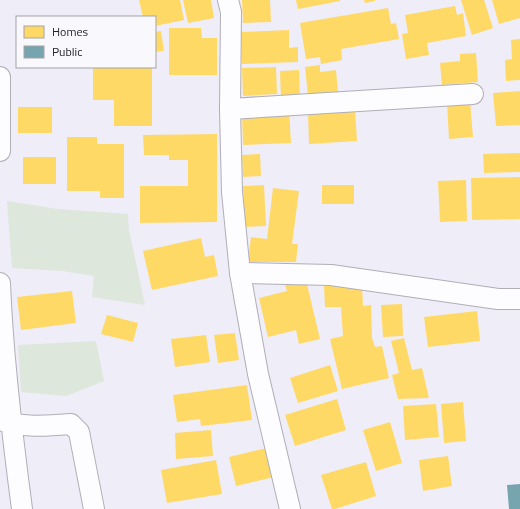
<svg xmlns="http://www.w3.org/2000/svg" width="520" height="509" font-family="'Titillium Web',sans-serif">
<style>
.green{fill:#dee7db}
.homes{fill:#ffd966}
.public{fill:#76a5af}
.lines{fill:none;stroke-linecap:round;stroke-linejoin:round}
.minor-casing{stroke:#b0aeb7;stroke-width:22}
.minor{stroke:#fdfcfe;stroke-width:20}
</style>
<rect width="100%" height="100%" fill="#efedf8"/>
<g class="green">
<path d="M7,201L58,209L128,214L129,230L145,305L92,297L94,276L62,271L12,268Z"/>
<path d="M96,341L104,381L66,396L21,392L18,345Z"/>
</g>
<g class="homes">
<path d="M139,0H180L184,20L155,26V17H143Z"/>
<path d="M183,0H211L214,18L188,23Z"/>
<path d="M242,0H270L271,22L243,23Z"/>
<path d="M296,0H340V1L298,9Z"/>
<path d="M364,0H375V1L365,3Z"/>
<path d="M461,0H484L493,28L472,35Z"/>
<path d="M492,0H520V18L499,24Z"/>
<path d="M455,6L457,15L463,13L466,36L427,43L429,55L406,59L402,34L408,33L405,15Z"/>
<path d="M388,8L391,24L396,23L399,39L341,49L342,60L321,64L320,57L306,59L300,23Z"/>
<path d="M169,28H201L202,38H217V75H169Z"/>
<path d="M289,30V48L298,47V62L242,64L241,32Z"/>
<path d="M161,31L164,51L155,52V32Z"/>
<path d="M520,39V80L506,81L505,60L512,59L511,40Z"/>
<path d="M476,53L478,82L442,85L440,63L460,61V54Z"/>
<path d="M320,65V72L336,70L338,93L308,96L305,67Z"/>
<path d="M93,67H152V126H114V100H93Z"/>
<path d="M276,67L277,94L243,96L242,68Z"/>
<path d="M299,70L300,98L281,99L280,71Z"/>
<path d="M520,91V125L496,126L493,93Z"/>
<path d="M470,101L473,137L449,139L447,102Z"/>
<rect x="18" y="107" width="34" height="26"/>
<path d="M355,109L357,141L309,144L308,111Z"/>
<path d="M289,110L291,143L243,145L242,113Z"/>
<path d="M217,134V222L140,223V186H188V160H169V155H144L143,135Z"/>
<path d="M67,137H97V144H124V198H100V191H67Z"/>
<path d="M520,153V172L484,173L483,154Z"/>
<path d="M260,154L261,176L243,177L242,155Z"/>
<rect x="23" y="157" width="33" height="27"/>
<path d="M520,177V219L472,220L471,178Z"/>
<path d="M466,180L467,221L440,222L438,181Z"/>
<path d="M264,185L266,226L245,227L243,186Z"/>
<rect x="322" y="185" width="32" height="19"/>
<path d="M273,188L299,191L292,244H298L296,262H248L251,237L267,239Z"/>
<path d="M201,238L205,257L214,255L218,276L152,290L143,251Z"/>
<path d="M306,280L320,339L299,344L296,330L268,337L259,298L287,291L285,285Z"/>
<path d="M362,285L363,306L371,305L372,338L375,347L382,346L389,378L342,389L330,339L343,336L341,307H325L324,286Z"/>
<path d="M72,291L76,323L21,330L17,297Z"/>
<path d="M402,304L403,336L383,337L381,305Z"/>
<path d="M477,311L480,341L428,347L424,317Z"/>
<path d="M107,315L138,323L133,342L101,334Z"/>
<path d="M235,333L239,360L218,363L214,335Z"/>
<path d="M206,335L210,362L175,367L171,339Z"/>
<path d="M404,338L412,370L422,368L429,398L398,399L392,375L399,373L391,341Z"/>
<path d="M330,365L338,391L298,403L290,378Z"/>
<path d="M247,385L252,420L201,426L200,419L177,422L173,395Z"/>
<path d="M337,399L346,430L295,446L285,415Z"/>
<path d="M463,402L466,441L444,443L441,404Z"/>
<path d="M436,404L439,437L405,440L403,406Z"/>
<path d="M390,422L402,463L376,471L363,430Z"/>
<path d="M211,430L213,456L176,459L175,433Z"/>
<path d="M267,448L274,477L236,486L229,457Z"/>
<path d="M448,456L452,486L423,491L419,460Z"/>
<path d="M216,460L222,494L167,503L161,470Z"/>
<path d="M366,462L376,496L335,509H332L321,475Z"/>
</g>
<path class="public" d="M520,484V509H509L507,485Z"/>
<g class="lines">
<defs>
<g id="minor">
<path d="M228,0L231,12L230,109L232,192L240,273L258,374L290,509"/>
<path d="M0,77V151"/>
<path d="M230,109L473,94"/>
<path d="M240,273L331,275L498,299H520"/>
<path d="M0,283C3,359 12,434 22,509"/>
<path d="M0,420C24,428 47,426 71,424L79,432L94,509"/>
</g>
</defs>
<use href="#minor" class="minor-casing"/>
<use href="#minor" class="minor"/>
</g>
<rect x="16" y="16" width="140" height="52" fill="#f9f8fd" stroke="#a4a3a9"/>
<rect x="24" y="26" width="20" height="12" fill="#ffd966" stroke="#a4a3a9"/>
<text x="52" y="36" font-size="12" fill="#25232c">Homes</text>
<rect x="24" y="46" width="20" height="12" fill="#76a5af" stroke="#a4a3a9"/>
<text x="52" y="56" font-size="12" fill="#25232c">Public</text>
</svg>
